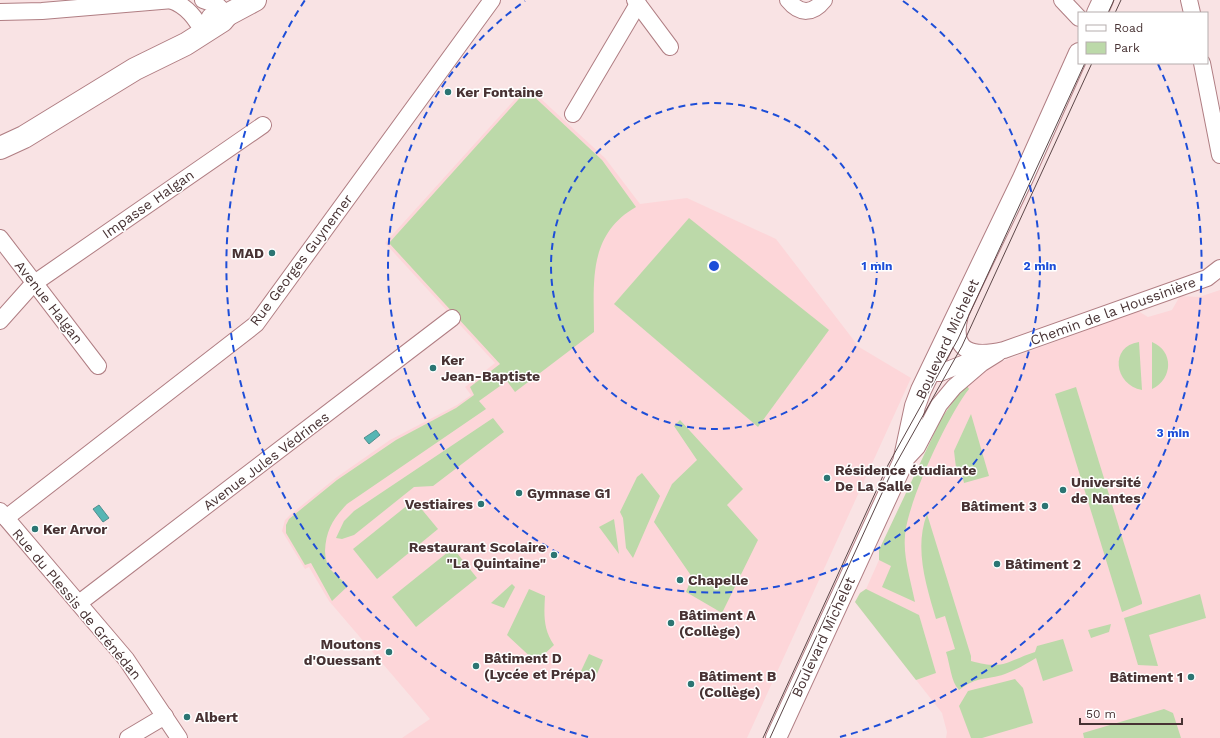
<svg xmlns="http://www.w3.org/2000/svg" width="1220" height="738" font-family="'Work Sans',sans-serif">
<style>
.built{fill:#fdd6d9}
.green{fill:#bcd9a9}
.water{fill:#55b6b4;stroke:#518e8d}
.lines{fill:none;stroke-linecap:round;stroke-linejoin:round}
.minor-casing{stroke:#b07e83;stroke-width:18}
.tertiary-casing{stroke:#b07e83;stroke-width:22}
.secondary-casing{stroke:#b07e83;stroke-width:24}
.minor{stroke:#fff;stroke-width:16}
.tertiary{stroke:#fff;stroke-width:20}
.secondary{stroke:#fff;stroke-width:22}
.tram{stroke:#5c4748;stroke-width:1}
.ring{fill:none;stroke:#1d4ed8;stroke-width:2;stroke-dasharray:7 5}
.poi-dot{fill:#2b7573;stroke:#fff;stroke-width:1.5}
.labels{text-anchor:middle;stroke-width:3;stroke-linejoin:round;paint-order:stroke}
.poi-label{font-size:14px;font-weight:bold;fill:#473233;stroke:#fff;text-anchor:start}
.street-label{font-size:14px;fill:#473233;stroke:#fff}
.centre{fill:#1d4ed8;stroke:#fff;stroke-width:2}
.ring-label{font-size:12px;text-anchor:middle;font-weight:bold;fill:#1d4ed8;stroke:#fff;stroke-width:3;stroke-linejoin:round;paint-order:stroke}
</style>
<rect width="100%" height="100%" fill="#f9e3e4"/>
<g class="built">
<path d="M527,86L605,158L640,204L687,198L776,239L859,347L911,378L747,738H402L430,719L329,601L309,567L305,569L282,531L285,520L290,515L337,477L390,440L457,405L471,395L465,387L495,363L385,243Z"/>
<path d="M1220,290V738H946L947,732L942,713L855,602L860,593L866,589L879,560V550L945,412L962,390L984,372L998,363L1138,311L1148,317L1172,310L1180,296L1199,297Z"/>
</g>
<g class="green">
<path d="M527,90L602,160L636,207C587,235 594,283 594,332L515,392L507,381L479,401L486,409L347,504C333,519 326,530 325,551C325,557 327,564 330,569C336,575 343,581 348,586L332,601L311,563L305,565L286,533V525L289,519L337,480L396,440L456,408L474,395L470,387L500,364L389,243Z"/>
<path d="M689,218L829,330L758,427L614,304Z"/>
<path d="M1139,342L1142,390C1114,385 1109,346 1139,342Z"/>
<path d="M1152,342C1174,351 1173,379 1152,389Z"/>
<path d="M967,386L969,389C948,415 907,503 905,536C903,557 911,581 915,602L882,587L891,566L879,560V550L941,419L957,396Z"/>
<path d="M1076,387L1142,602V604L1122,612L1055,394Z"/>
<path d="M971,414L989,476L964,483L962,475L957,476L954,451Z"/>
<path d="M493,418L504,432L433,486L414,487L354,535L342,539L336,538L344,521L354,511Z"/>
<path d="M680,420L743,489L727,505L758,540L722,613L686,592L692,577L654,522L672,484L697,460L674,426Z"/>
<path d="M642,473L660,496L633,558L626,548L623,518L620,512L637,477Z"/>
<path d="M414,500L438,529L377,579L353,549Z"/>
<path d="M927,514L971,656V661C1004,670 1005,662 1035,652L1037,646L1063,639L1073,671L1043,681L1036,658C1026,664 1016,670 1005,674C985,681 979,675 959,690C951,682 950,664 946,652L955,649L945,616L936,619C926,585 914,548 927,514Z"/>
<path d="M614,519L619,554L599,527Z"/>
<path d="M453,548L477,578L416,627L392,597Z"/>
<path d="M512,584L515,587L504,608L491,603Z"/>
<path d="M529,589L545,596C544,614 543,629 554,645L536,662L507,635Z"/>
<path d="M866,589L919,615L936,673L916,680L855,602L860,593Z"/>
<path d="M1200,594L1206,618L1149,635L1158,666L1138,665L1124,618Z"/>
<path d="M1111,624L1109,632L1091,638L1088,630Z"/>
<path d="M589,654L603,660L593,683L581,671Z"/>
<path d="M1015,679L1023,688L1033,723L982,738H971L959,706L968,691Z"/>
<path d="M1164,709L1173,713L1181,738H1084L1083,733Z"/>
</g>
<g class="water">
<path d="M376,430L380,435L369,444L364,438Z"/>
<path d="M99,505L109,518L103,522L93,509Z"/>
</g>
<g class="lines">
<defs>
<g id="minor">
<path d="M170,0C187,6 196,18 204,34"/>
<path d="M203,0L217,5L227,15"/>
<path d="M635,0L670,47"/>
<path d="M788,0C800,15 813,14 824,0"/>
<path d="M1062,0L1079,18"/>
<path d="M1189,0L1192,13"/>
<path d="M0,12L42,11L173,0"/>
<path d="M1202,63L1220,155"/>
<path d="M573,114L638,4"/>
<path d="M0,238L98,366"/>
<path d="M960,315C950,353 973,357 1004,350L1207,278L1220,268"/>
<path d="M0,321L33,284L263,125"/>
<path d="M929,373H940L980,357"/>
<path d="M903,462L917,447L939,405L954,387L982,363L998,353"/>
<path d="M0,511L126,659L179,738"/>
<path d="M6,518L256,324L492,0"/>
<path d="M79,603L452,318"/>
<path d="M128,738L165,716"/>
</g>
<g id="tertiary">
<path d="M1097,13L1103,0"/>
<path d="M776,738L903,462L915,406L921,390L1023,178L1079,53"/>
</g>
<g id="secondary">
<path d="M212,19L227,15L255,0"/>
<path d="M0,148L24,137L135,69L186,44L222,21L227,15"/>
</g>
</defs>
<use href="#minor" class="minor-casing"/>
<use href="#tertiary" class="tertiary-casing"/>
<use href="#secondary" class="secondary-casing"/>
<use href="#minor" class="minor"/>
<use href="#tertiary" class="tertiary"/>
<use href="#secondary" class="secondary"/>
<g class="tram">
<path d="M1108,13L1114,0"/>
<path d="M1115,13L1121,0"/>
<path d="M763,738L888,465L958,339L1085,63"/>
<path d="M770,738L893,469L962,346L1092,63"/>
</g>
</g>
<g class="ring">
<circle cx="714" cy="266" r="163"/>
<path d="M903 1A326 326 0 1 1 525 1"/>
<path d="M588 737A488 488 0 0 1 305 0M1158 64A488 488 0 0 1 840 737"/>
</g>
<g class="poi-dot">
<circle cx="448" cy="92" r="4"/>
<circle cx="272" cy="253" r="4"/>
<circle cx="433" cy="368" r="4"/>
<circle cx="827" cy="478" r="4"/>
<circle cx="1063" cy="490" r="4"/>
<circle cx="519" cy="493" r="4"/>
<circle cx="481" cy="504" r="4"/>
<circle cx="1045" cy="506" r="4"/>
<circle cx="35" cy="529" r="4"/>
<circle cx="554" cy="555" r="4"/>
<circle cx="997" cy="564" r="4"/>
<circle cx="680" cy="580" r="4"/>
<circle cx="671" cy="623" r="4"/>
<circle cx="389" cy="652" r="4"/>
<circle cx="476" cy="666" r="4"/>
<circle cx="1191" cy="677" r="4"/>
<circle cx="691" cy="684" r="4"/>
<circle cx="187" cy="717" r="4"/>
</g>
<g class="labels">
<g class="poi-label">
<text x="456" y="97">Ker Fontaine</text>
<text x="264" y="258" text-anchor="end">MAD</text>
<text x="441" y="365">Ker<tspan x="441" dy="16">Jean-Baptiste</tspan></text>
<text x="835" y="475">Résidence étudiante<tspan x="835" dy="16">De La Salle</tspan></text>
<text x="1071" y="487">Université<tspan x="1071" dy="16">de Nantes</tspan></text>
<text x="527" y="498">Gymnase G1</text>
<text x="473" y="509" text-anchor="end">Vestiaires</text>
<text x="1037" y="511" text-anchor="end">Bâtiment 3</text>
<text x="43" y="534">Ker Arvor</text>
<text x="546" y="552" text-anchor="end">Restaurant Scolaire<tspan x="546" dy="16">"La Quintaine"</tspan></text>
<text x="1005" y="569">Bâtiment 2</text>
<text x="688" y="585">Chapelle</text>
<text x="679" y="620">Bâtiment A<tspan x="679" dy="16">(Collège)</tspan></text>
<text x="381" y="649" text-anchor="end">Moutons<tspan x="381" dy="16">d'Ouessant</tspan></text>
<text x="484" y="663">Bâtiment D<tspan x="484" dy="16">(Lycée et Prépa)</tspan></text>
<text x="699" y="681">Bâtiment B<tspan x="699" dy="16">(Collège)</tspan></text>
<text x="1183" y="682" text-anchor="end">Bâtiment 1</text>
<text x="195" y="722">Albert</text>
</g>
<g class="street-label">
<text transform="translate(148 204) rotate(-35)" y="5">Impasse Halgan</text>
<text transform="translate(301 260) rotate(-53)" y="5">Rue Georges Guynemer</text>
<text transform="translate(49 302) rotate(52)" y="5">Avenue Halgan</text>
<text transform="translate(1113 311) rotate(-20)" y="5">Chemin de la Houssinière</text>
<text transform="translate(947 339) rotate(-65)" y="5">Boulevard Michelet</text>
<text transform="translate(266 461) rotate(-37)" y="5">Avenue Jules Védrines</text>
<text transform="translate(77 604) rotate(50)" y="5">Rue du Plessis de Grénédan</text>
<text transform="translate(823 637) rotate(-65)" y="5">Boulevard Michelet</text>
</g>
</g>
<circle cx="714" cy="266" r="6" class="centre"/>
<g class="ring-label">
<text x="877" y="270">1 min</text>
<text x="1040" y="270">2 min</text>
<text x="1173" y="437">3 min</text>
</g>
<rect x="1078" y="12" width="130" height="52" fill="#ffffff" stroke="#b5adad"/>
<rect x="1086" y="25" width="20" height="6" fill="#ffffff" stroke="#b5adad"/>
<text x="1114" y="32" font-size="12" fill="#473233">Road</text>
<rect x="1086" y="42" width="20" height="12" fill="#bcd9a9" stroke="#b5adad"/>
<text x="1114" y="52" font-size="12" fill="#473233">Park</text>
<path d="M1080 718v6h102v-6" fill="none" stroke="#473233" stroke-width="2"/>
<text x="1086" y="718" font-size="12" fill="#473233" stroke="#ffffff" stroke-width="3" paint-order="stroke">50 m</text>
</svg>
